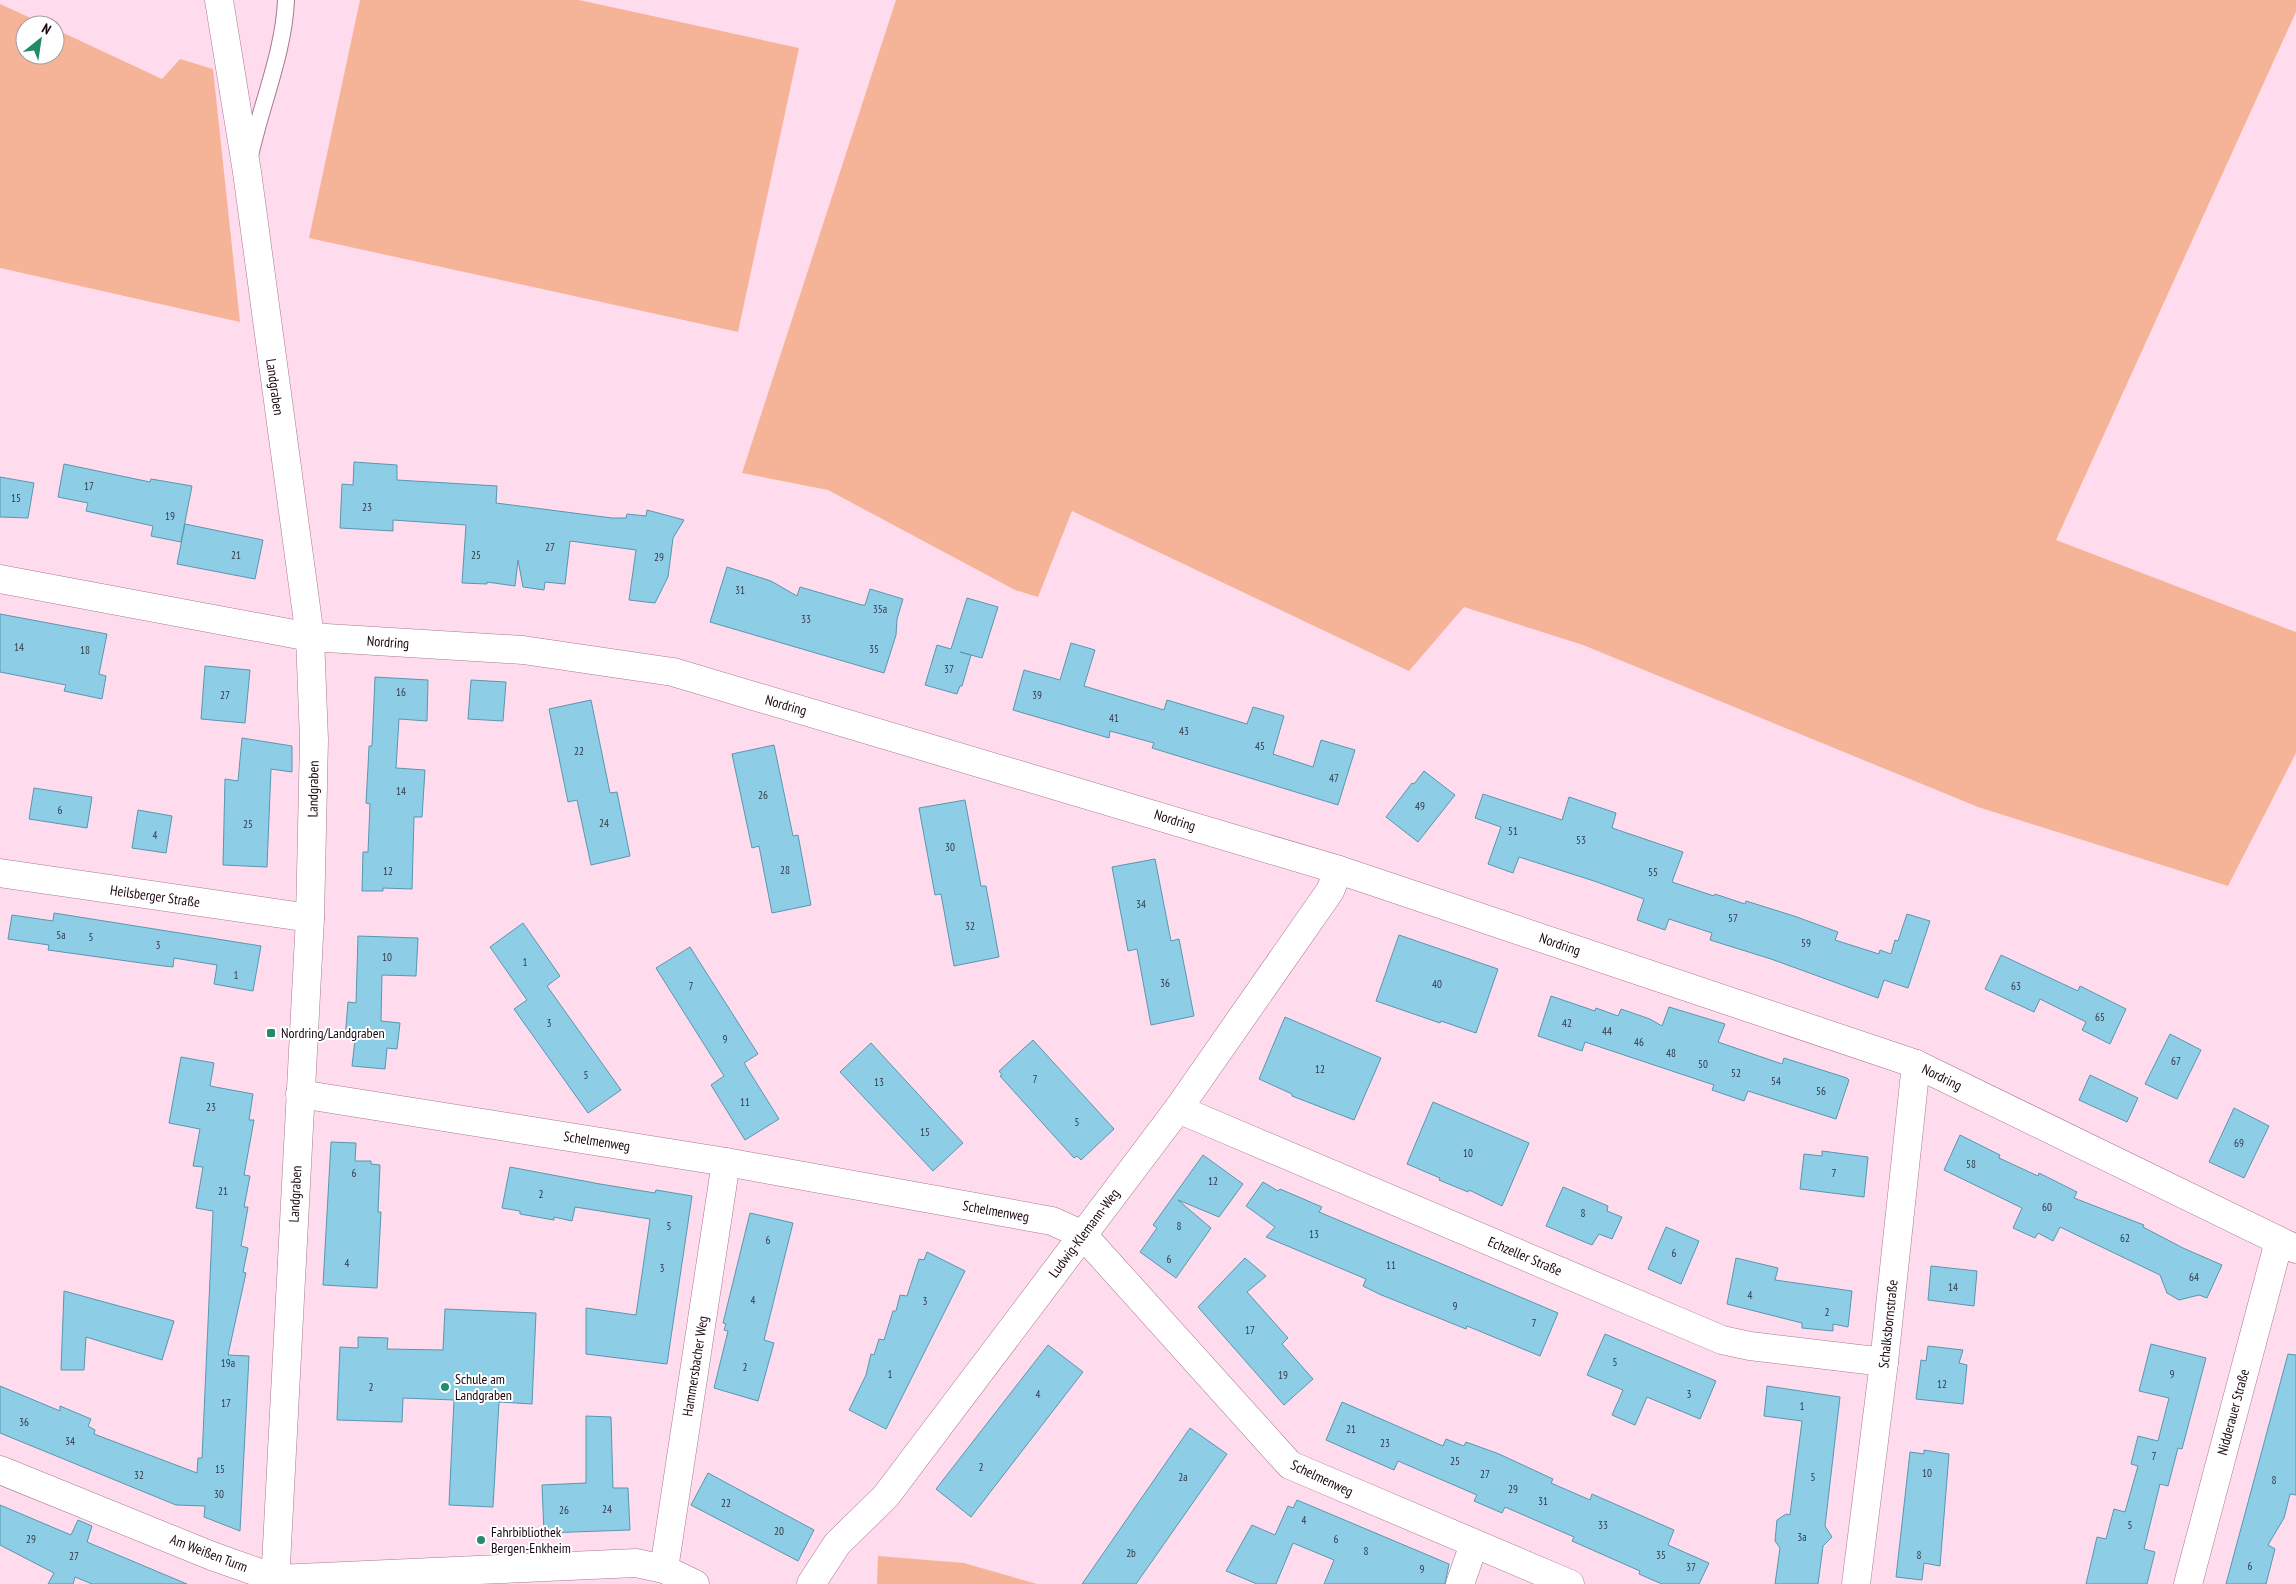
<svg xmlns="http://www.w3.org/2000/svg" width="2296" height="1584" font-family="'PT Sans Narrow',sans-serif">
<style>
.green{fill:#f5b498}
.building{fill:#8dcde6;stroke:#5897af}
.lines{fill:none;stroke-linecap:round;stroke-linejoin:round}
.service-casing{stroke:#a97794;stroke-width:18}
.minor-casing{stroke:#a97794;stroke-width:29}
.service{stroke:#fff;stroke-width:16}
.minor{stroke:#fff;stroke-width:28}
.poi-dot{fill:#258b66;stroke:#fff;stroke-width:2}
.labels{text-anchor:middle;stroke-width:4;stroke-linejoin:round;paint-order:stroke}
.number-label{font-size:11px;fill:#363847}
.street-label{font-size:14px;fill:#190712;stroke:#fff}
.poi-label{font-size:14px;fill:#190712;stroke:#fff;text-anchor:start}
</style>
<rect width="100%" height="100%" fill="#fedcee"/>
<g class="green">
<path d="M360,0H579L799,48L738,332L309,238Z"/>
<path d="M896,0H2296V12L2056,540L2296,632V753L2228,886L1978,807L1583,645L1464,607L1409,671L1072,511L1038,597L1015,590L828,490L742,473Z"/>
<path d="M0,4L46,25H25V55H55V29L162,79L180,59L213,69L240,322L0,268Z"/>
<path d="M878,1556L964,1563L1037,1584H877Z"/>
</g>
<g class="building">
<path d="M354,462L397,465V480L497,486L496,503L612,518H626L627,514L646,516L647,510L684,520L673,538L668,577L655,603L629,600L636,550L570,541L565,584L545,582L544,590L523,587L518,560L515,586L487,582V584L462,583L466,525L393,520V531L340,528L342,484L353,485Z"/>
<path d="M64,464L150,482L151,479L192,486L181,542L151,536L153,526L86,511L88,503L58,497Z"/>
<path d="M0,477L34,483L28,518L0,517Z"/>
<path d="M185,524L263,540L255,579L177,564Z"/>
<path d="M727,567L771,581L797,596L800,587L862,605H865L870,589L903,599L897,619L896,635L884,673L710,622Z"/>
<path d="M967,598L998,607L982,658L960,652L971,655L962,686H960L957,694L925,685L937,645L951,649Z"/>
<path d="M0,614L107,634L99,674L106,676L102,699L64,691L66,685L0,672Z"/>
<path d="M1071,643L1095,650L1084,686L1164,710L1167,700L1247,724L1253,707L1284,716L1273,754L1313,767L1321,740L1355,750L1338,805L1152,748L1154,743L1110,731L1109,738L1013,710L1024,670L1060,680Z"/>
<path d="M205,666L250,670L245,723L201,719Z"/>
<path d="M375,677L428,680L427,721L399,719L396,768L425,770L422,817H414L412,889L383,888V891H362L363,852H368L370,804L366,803L368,767L369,746H372Z"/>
<path d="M471,680L506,682L503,721L468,719Z"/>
<path d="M591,700L610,793L617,792L630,856L591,865L577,800L568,802L549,709Z"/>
<path d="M242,738L292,746V772L271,769L267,867L223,865L225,779L238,781Z"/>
<path d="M774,745L793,836L798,835L811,905L772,913L759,846L752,848L732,754Z"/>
<path d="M1424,771L1455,795L1418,842L1386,817L1412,783L1414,784Z"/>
<path d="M34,788L92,797L87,828L29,819Z"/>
<path d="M1483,794L1562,820L1569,797L1616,813L1612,828L1683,852L1672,882L1714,896L1715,894L1745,904L1746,901L1794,916L1838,932L1835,940L1879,954L1880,950L1891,954L1895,940L1898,941L1907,914L1930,921L1908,988L1884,980L1878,998L1771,959L1710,940L1712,933L1669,919L1665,930L1637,920L1644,899L1594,881L1519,857L1513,873L1488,864L1501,827L1475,818Z"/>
<path d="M965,800L981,886H986L999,957L954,966L941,894L935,895L919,808Z"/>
<path d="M138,810L172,816L166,853L132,848Z"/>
<path d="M1155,859L1171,941L1179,939L1194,1016L1151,1025L1137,949L1128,951L1112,867Z"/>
<path d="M54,913L261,946L253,991L214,984L217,965L174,958L173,967L156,965L48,950L49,945L8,939L12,915L53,921Z"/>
<path d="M523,923L560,976L547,986L621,1090L588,1113L514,1009L527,1000L490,947Z"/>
<path d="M1399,935L1498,969L1476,1033L1441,1021L1440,1023L1376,1001Z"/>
<path d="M358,936L418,938L416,976L382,975L381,1021L400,1023L397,1049L387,1048L385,1069L352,1066L355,1040L345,1039L348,1002L356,1003Z"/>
<path d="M690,947L758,1054L744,1063L779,1119L745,1140L711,1085L724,1076L656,968Z"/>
<path d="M2001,955L2078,991L2080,986L2126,1009L2110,1044L2082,1030L2086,1022L2040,999L2034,1012L1985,989Z"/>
<path d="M1551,996L1595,1011L1596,1008L1618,1016L1621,1009L1650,1019L1662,1026L1669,1007L1725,1024L1718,1042L1782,1064L1784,1058L1847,1078L1849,1080L1836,1119L1748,1091L1744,1101L1712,1090L1714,1085L1585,1042L1582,1051L1538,1036Z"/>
<path d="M1285,1017L1381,1058L1354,1120L1292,1096V1094L1259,1079Z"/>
<path d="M2170,1034L2201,1050L2177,1099L2145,1084Z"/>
<path d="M1033,1040L1114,1129L1081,1160L1077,1156L1074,1158L1000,1076L1002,1075L999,1071Z"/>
<path d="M871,1043L963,1143L933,1171L840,1072Z"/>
<path d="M181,1057L214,1063L210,1086L253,1094L249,1120H254L244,1175L250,1176L244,1207H248L241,1246L248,1248L243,1272L246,1273L228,1355L249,1356L240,1531L204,1517L205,1506L176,1505L0,1433V1386L60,1411V1406L91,1419L88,1426L95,1430L94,1434L197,1473L198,1458H202L213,1211L196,1208L203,1167L193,1166L200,1129L169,1123Z"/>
<path d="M2090,1075L2138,1098L2127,1122L2079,1100Z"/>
<path d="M1433,1102L1529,1143L1502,1206L1469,1190L1468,1192L1439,1180L1440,1178L1407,1164Z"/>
<path d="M2234,1108L2269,1126L2244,1178L2209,1162Z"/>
<path d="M1960,1135L2000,1155L1999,1158L2038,1176L2039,1173L2077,1192L2074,1198L2144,1225L2143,1227L2183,1248L2222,1265L2207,1298L2199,1295L2179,1300L2167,1293L2160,1275L2060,1227L2053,1241L2038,1233L2035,1238L2013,1228L2022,1208L1944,1170Z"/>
<path d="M331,1142L356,1143L355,1161H371V1164L380,1165L378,1212H381L377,1288L323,1285Z"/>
<path d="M1822,1151L1868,1157L1864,1197L1800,1189L1804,1154L1822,1156Z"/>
<path d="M1203,1155L1243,1184L1219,1217L1178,1200L1211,1228L1176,1278L1140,1252L1157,1228L1153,1225Z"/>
<path d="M510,1167L600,1184L655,1193L656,1190L692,1196L667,1364L586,1354V1308L636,1315L650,1219L575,1207L572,1221L554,1217V1220L520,1214V1211L502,1208Z"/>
<path d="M1263,1182L1278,1191L1280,1189L1322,1207L1319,1212L1558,1313L1540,1356L1467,1326L1466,1329L1379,1294L1363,1286L1366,1279L1266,1237L1275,1227L1246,1206Z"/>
<path d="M1563,1187L1608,1206L1607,1211L1622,1217L1612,1239L1599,1234L1592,1245L1546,1226Z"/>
<path d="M750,1213L793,1223L764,1340L774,1343L758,1401L714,1388L728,1331L724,1330L726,1324L723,1323Z"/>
<path d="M1666,1227L1699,1241L1681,1284L1648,1269Z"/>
<path d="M927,1252L965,1271L886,1429L849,1410L866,1375L871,1354L874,1355L879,1339L884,1340L893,1311H896L900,1295L907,1296L919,1259L924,1260Z"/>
<path d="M1245,1258L1266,1276L1247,1292L1288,1338L1282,1344L1313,1379L1284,1405L1198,1307Z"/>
<path d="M1736,1258L1778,1268L1775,1280L1852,1291L1848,1327L1833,1324V1331L1802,1328V1323L1727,1304Z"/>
<path d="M1931,1266L1977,1271L1974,1306L1928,1300Z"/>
<path d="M64,1291L174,1321L162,1360L86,1337L84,1370H61Z"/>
<path d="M445,1309L536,1313L532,1404L499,1402L493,1507L449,1505L454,1400L403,1398L402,1422L337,1420L340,1347L358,1348V1337L388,1338L387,1349L443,1350Z"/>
<path d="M1605,1334L1716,1381L1700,1419L1647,1397L1635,1425L1612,1415L1623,1390L1587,1375Z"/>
<path d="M2151,1344L2206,1358L2182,1449L2178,1448L2168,1486L2160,1484L2144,1549L2155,1552L2147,1584H2086L2097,1537L2106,1539L2114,1509L2125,1512L2138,1466L2131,1464L2138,1436L2158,1441L2169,1398L2139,1391Z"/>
<path d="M1048,1345L1083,1372L971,1517L936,1489Z"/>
<path d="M1928,1346L1963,1350L1959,1363L1967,1365L1963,1404L1916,1399L1921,1360L1926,1361Z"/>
<path d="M2288,1354L2296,1355V1495L2290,1494L2284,1518L2268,1545L2275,1549L2266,1584H2226Z"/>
<path d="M1767,1386L1840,1397L1825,1526L1832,1537L1823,1546L1818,1584H1775L1780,1548L1775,1541L1777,1520L1786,1514L1790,1515L1802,1421L1764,1416Z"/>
<path d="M1342,1402L1443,1446L1446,1439L1464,1446L1466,1442L1499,1454L1553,1479L1551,1483L1590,1500L1592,1494L1674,1530L1668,1545L1709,1563L1699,1584H1662L1639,1574L1640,1571L1572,1541L1574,1537L1505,1507L1502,1513L1474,1501L1477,1495L1398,1461L1394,1470L1326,1440Z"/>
<path d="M586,1416L611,1417L613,1488H628L630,1530L544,1533L542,1485L586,1483Z"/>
<path d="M1190,1428L1227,1454L1136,1584H1082Z"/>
<path d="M1924,1450L1949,1454L1940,1566L1924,1563L1922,1580L1896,1577L1910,1452L1924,1454Z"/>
<path d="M708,1473L814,1530L798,1561L691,1505Z"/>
<path d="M1297,1500L1449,1564L1445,1584H1324L1334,1560L1293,1543L1276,1584H1257L1226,1571L1252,1525L1275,1535L1288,1506L1293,1508Z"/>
<path d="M0,1505L71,1535L78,1520L92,1526L87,1542L187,1584H92L75,1577L73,1584H48L54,1573L0,1545Z"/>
</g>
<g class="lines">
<defs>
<path id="service" d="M250,156C261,105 284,52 286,0"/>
<g id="minor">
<path d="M219,0L247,172L310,637L314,740L310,918L275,1584"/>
<path d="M0,579L310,637L523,650L673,672L1339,870L1916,1064L2296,1249"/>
<path d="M0,873L310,918"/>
<path d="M300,1094L726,1162L1052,1221L1083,1235L1290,1465L1570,1584"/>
<path d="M1178,1109L1722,1340L1750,1346L1884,1362"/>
<path d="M0,1470L212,1556L277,1579L636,1563L664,1569L695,1584"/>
<path d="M664,1569L726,1162"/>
<path d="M811,1584L837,1544L886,1496L1178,1109L1330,891L1339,870"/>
<path d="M1460,1584L1474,1544"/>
<path d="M1856,1584L1884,1362L1916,1064"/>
<path d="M2188,1584L2279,1241"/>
</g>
</defs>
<use href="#service" class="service-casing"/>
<use href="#minor" class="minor-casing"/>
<use href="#service" class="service"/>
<use href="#minor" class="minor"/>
</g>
<g class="poi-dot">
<rect x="266" y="1028" width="10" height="10" rx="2.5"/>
<circle cx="445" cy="1387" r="5"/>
<circle cx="481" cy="1540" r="5"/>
</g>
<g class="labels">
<g class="number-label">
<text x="89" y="490">17</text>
<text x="16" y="502">15</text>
<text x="367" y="511">23</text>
<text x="170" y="520">19</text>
<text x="550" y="551">27</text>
<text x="236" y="559">21</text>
<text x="476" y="559">25</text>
<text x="659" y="561">29</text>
<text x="740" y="594">31</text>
<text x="880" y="613">35a</text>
<text x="806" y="623">33</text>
<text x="19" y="651">14</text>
<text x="874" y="653">35</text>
<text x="85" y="654">18</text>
<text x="949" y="673">37</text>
<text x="401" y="696">16</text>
<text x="225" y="699">27</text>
<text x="1037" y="699">39</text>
<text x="1114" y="722">41</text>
<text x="1184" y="735">43</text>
<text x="1260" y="750">45</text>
<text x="579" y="755">22</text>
<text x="1334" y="782">47</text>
<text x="401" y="795">14</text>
<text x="763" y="799">26</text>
<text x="1420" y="810">49</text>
<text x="60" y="814">6</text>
<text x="604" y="827">24</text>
<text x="248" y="828">25</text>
<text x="1513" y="835">51</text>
<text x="155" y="839">4</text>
<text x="1581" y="844">53</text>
<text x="950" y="851">30</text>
<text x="785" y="874">28</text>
<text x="388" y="875">12</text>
<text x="1653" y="876">55</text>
<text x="1141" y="908">34</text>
<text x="1733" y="922">57</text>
<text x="970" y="930">32</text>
<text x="61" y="939">5a</text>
<text x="91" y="941">5</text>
<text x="1806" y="947">59</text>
<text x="158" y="949">3</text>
<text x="387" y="961">10</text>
<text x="525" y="966">1</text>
<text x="236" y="979">1</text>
<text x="1165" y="987">36</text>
<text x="1437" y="988">40</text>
<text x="691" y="990">7</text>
<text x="2016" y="990">63</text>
<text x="2100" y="1021">65</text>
<text x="549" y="1027">3</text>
<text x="1567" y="1027">42</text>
<text x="1607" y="1035">44</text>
<text x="725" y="1043">9</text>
<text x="1639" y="1046">46</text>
<text x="1671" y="1057">48</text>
<text x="2176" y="1065">67</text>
<text x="1703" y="1068">50</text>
<text x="1320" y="1073">12</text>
<text x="1736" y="1077">52</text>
<text x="586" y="1079">5</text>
<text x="1035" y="1083">7</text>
<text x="1776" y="1085">54</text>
<text x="879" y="1086">13</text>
<text x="1821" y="1095">56</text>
<text x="745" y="1106">11</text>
<text x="211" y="1111">23</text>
<text x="1077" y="1126">5</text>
<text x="925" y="1136">15</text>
<text x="2239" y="1147">69</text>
<text x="1468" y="1157">10</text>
<text x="1971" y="1168">58</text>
<text x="354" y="1177">6</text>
<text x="1834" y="1177">7</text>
<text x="1213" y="1185">12</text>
<text x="223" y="1195">21</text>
<text x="541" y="1198">2</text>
<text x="2047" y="1211">60</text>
<text x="1583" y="1217">8</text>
<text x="669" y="1230">5</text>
<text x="1179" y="1230">8</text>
<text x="1314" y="1238">13</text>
<text x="2125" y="1242">62</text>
<text x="768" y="1244">6</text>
<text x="1674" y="1257">6</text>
<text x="1169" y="1263">6</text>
<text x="347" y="1267">4</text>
<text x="1391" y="1269">11</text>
<text x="662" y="1272">3</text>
<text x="2194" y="1281">64</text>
<text x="1953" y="1291">14</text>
<text x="1750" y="1299">4</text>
<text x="753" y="1304">4</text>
<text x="925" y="1305">3</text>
<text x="1455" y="1310">9</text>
<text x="1827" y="1316">2</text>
<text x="1534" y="1327">7</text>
<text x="1250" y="1334">17</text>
<text x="1615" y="1366">5</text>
<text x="228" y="1367">19a</text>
<text x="745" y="1371">2</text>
<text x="890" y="1378">1</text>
<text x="2172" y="1378">9</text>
<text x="1283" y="1379">19</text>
<text x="1942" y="1388">12</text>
<text x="371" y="1391">2</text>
<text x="1038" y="1398">4</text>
<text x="1689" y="1398">3</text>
<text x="226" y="1407">17</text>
<text x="1802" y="1410">1</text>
<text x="24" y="1426">36</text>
<text x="1351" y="1433">21</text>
<text x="70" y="1445">34</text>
<text x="1385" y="1447">23</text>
<text x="2154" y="1460">7</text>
<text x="1455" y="1465">25</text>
<text x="981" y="1471">2</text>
<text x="220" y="1473">15</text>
<text x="1927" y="1477">10</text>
<text x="1485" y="1478">27</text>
<text x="139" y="1479">32</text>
<text x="1183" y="1481">2a</text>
<text x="1813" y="1481">5</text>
<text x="2274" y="1484">8</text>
<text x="1513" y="1493">29</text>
<text x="219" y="1498">30</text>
<text x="1543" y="1505">31</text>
<text x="726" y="1507">22</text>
<text x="607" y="1513">24</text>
<text x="564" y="1514">26</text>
<text x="1304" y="1524">4</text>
<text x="1603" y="1529">33</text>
<text x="2130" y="1529">5</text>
<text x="779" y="1535">20</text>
<text x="1802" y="1541">3a</text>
<text x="31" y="1543">29</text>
<text x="1336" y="1543">6</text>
<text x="1366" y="1555">8</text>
<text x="1131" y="1557">2b</text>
<text x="1661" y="1559">35</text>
<text x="1919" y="1559">8</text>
<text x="74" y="1560">27</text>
<text x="2250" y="1570">6</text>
<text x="1691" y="1571">37</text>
<text x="1422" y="1573">9</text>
</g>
<g class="street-label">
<text transform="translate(275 387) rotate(82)" y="5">Landgraben</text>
<text transform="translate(388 642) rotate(4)" y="5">Nordring</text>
<text transform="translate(786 705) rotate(16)" y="5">Nordring</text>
<text transform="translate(313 789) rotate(-89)" y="5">Landgraben</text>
<text transform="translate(1175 820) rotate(17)" y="5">Nordring</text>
<text transform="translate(155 896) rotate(8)" y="5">Heilsberger Straße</text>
<text transform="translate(1560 944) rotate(19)" y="5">Nordring</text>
<text transform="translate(1942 1077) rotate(26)" y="5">Nordring</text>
<text transform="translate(597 1141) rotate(9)" y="5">Schelmenweg</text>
<text transform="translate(295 1194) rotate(-87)" y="5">Landgraben</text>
<text transform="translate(996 1211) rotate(10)" y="5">Schelmenweg</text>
<text transform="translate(1084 1233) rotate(-53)" y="5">Ludwig-Klemann-Weg</text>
<text transform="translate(1525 1256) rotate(23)" y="5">Echzeller Straße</text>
<text transform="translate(1888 1324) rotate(-84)" y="5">Schalksbornstraße</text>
<text transform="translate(695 1366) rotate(-81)" y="5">Hammersbacher Weg</text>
<text transform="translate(2233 1412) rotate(-75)" y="5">Nidderauer Straße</text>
<text transform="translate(1322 1478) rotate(25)" y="5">Schelmenweg</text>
<text transform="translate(209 1553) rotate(21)" y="5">Am Weißen Turm</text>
</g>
<g class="poi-label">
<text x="281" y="1038">Nordring/Landgraben</text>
<text x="455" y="1384">Schule am<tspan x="455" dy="16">Landgraben</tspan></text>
<text x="491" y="1537">Fahrbibliothek<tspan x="491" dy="16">Bergen-Enkheim</tspan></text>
</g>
</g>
<g transform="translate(40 40) rotate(30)"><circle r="24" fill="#ffffff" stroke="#a39ca0"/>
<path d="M0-4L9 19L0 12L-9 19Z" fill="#258b66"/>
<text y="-8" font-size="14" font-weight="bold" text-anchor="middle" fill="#190712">N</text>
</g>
</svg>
